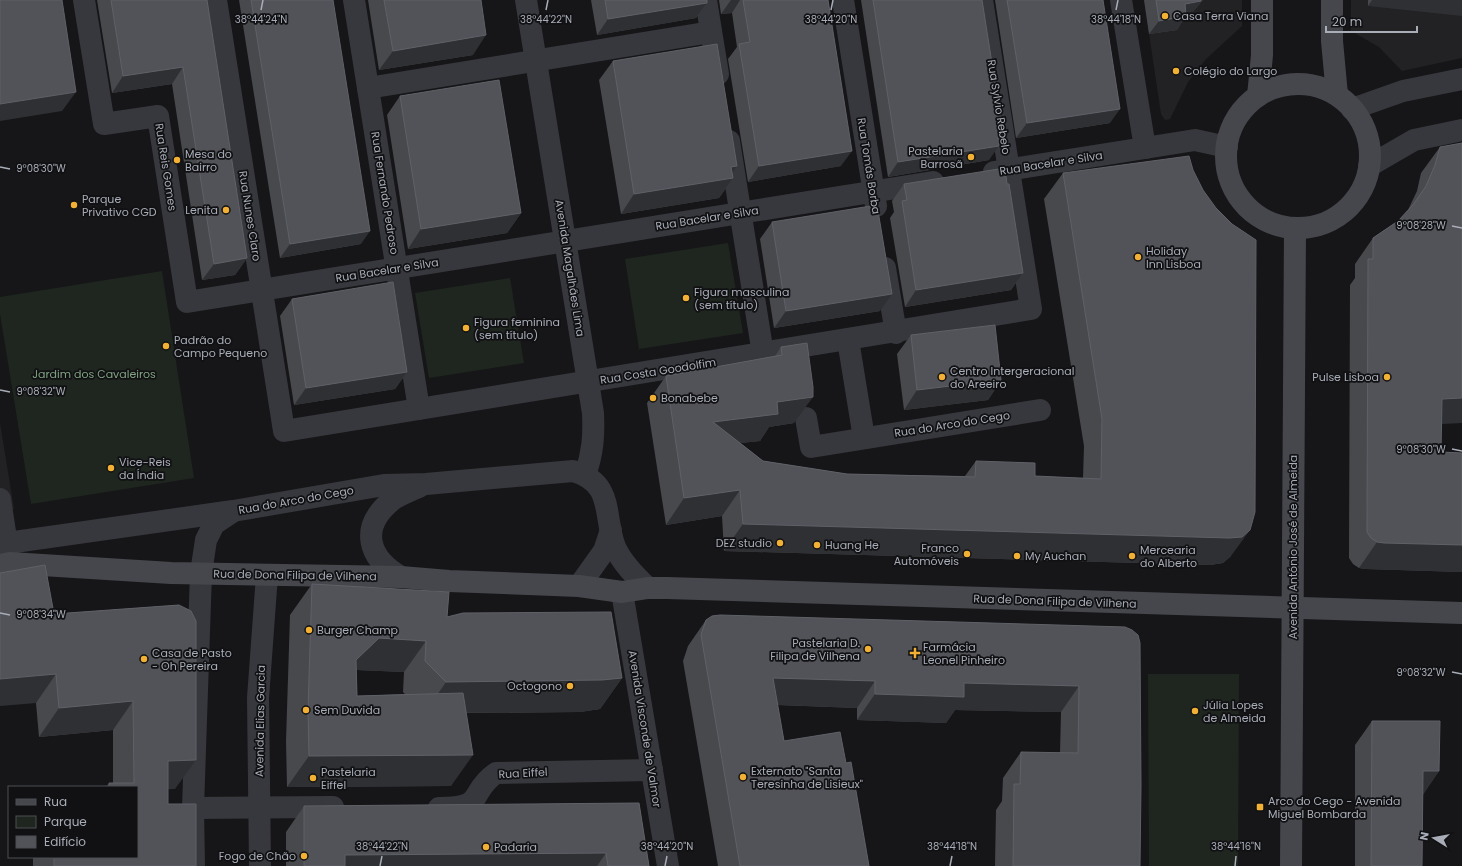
<svg xmlns="http://www.w3.org/2000/svg" width="1462" height="866" font-family="Poppins,sans-serif">
<style>
.built{fill:#222225}
.green{fill:#1e261f}
.lines{fill:none;stroke-linecap:round;stroke-linejoin:round}
.street{stroke:#37383d;stroke-width:22}
.secondary{stroke:#45474d;stroke-width:22}
.wall{fill:#47494d;fill-rule:evenodd}
.shaded-wall{fill:#2f3033}
.building{fill:#525359;stroke:#5f6168}
.ticks{fill:none;stroke:#a8adb8;stroke-width:1.5}
.poi-dot{fill:#f2b134;stroke:#111113;stroke-width:1.5}
.labels{text-anchor:middle;stroke-width:3.5;stroke-linejoin:round;paint-order:stroke}
.poi-label{font-size:11px;fill:#a8adb8;stroke:#111113;text-anchor:start}
.street-label{font-size:11px;fill:#a8adb8;stroke:#111113}
.park-label{font-size:11px;fill:#7fa381;stroke:#111113}
.ticks-label{font-size:10px;text-anchor:middle;fill:#a8adb8;stroke:#111113;stroke-width:3.5;stroke-linejoin:round;paint-order:stroke}
</style>
<rect width="100%" height="100%" fill="#161618"/>
<g class="built">
<path d="M1144,0H1242V26L1206,59L1188,82L1170,119L1165,120L1161,114Z"/>
<path d="M1351,0H1462V58L1402,71L1379,47L1351,31Z"/>
<path d="M0,423L14,509L0,512Z"/>
</g>
<g class="green">
<path d="M728,243L743,333L639,349L625,259Z"/>
<path d="M162,271L194,478L31,504L0,314V297Z"/>
<path d="M510,278L524,363L429,378L415,293Z"/>
<path d="M1148,674H1239L1238,866H1149Z"/>
</g>
<g class="lines">
<g class="street">
<path d="M84,0L104,124L158,116L187,302L933,182"/>
<path d="M216,0L284,431L1031,309L982,0"/>
<path d="M354,0L419,409"/>
<path d="M526,0L593,413C594,435 593,453 585,475"/>
<path d="M706,0L718,74"/>
<path d="M843,0L876,206"/>
<path d="M1121,0L1145,148"/>
<path d="M368,88L711,32"/>
<path d="M1352,109L1403,91L1462,79"/>
<path d="M729,141L763,354L776,358"/>
<path d="M1369,166L1414,140L1462,130"/>
<path d="M994,172L1195,140L1227,147"/>
<path d="M885,268L896,333"/>
<path d="M848,340L864,438"/>
<path d="M806,418L811,447L1040,410"/>
<path d="M0,499L9,558"/>
<path d="M7,543L233,511L384,485L426,484L573,471C615,483 603,516 615,547C622,563 635,576 648,588"/>
<path d="M401,577C368,558 359,528 391,501C399,495 410,491 419,487"/>
<path d="M579,586L604,551L611,530"/>
<path d="M622,592L668,866"/>
<path d="M193,808L333,807"/>
<path d="M439,808C488,808 467,793 496,773L652,770"/>
<path d="M194,866L193,808L201,573L206,540L214,524L232,512"/>
<path d="M260,866L258,698L267,575"/>
</g>
<g class="secondary">
<path d="M1332,0V41L1337,95"/>
<circle cx="1298" cy="156" r="72"/>
<path d="M1258,96L1262,55V0"/>
<path d="M0,565L10,563L171,573L401,577L449,581L579,586L622,592L648,588H667L1462,613"/>
<path d="M1291,866L1295,229"/>
</g>
</g>
<g class="wall">
<path d="M97,0H207L247,258L235,275L202,280L172,84L112,93Z"/>
<path d="M239,0H333L361,244L280,258Z"/>
<path d="M368,0H481L473,55L379,70Z"/>
<path d="M591,0H707V3L696,18L597,35Z"/>
<path d="M719,0H828L841,166L748,182L728,59L737,47L732,13L721,14Z"/>
<path d="M861,0H982L997,133L989,160L888,177Z"/>
<path d="M995,0H1103L1110,123L1016,138Z"/>
<path d="M1144,0H1203L1191,14L1186,15L1177,30L1149,34Z"/>
<path d="M1368,0H1462L1368,6Z"/>
<path d="M613,61L732,173L733,178L719,198L621,214L599,80Z"/>
<path d="M400,96L521,213L507,233L408,249L387,115Z"/>
<path d="M1440,147L1441,452L1462,453V572L1366,569L1359,568L1353,564L1349,558L1350,285L1355,278V264L1373,238L1398,221L1408,210L1417,191L1421,173Z"/>
<path d="M1063,173L1231,556L1223,563L1210,565L724,551L722,516L666,525L647,403L666,376L775,356L781,347L794,423L769,427L760,441L740,443L763,461L847,474L965,476L976,461L1035,476L1083,478L1084,446L1044,199Z"/>
<path d="M904,184H1007L1023,273L1011,290L905,307L890,218L894,212L892,201Z"/>
<path d="M772,222L880,311L774,328L760,239Z"/>
<path d="M292,299L407,372L395,389L294,405L280,316Z"/>
<path d="M911,335L1001,380L988,400L904,410L897,354Z"/>
<path d="M312,584L447,617L622,678L600,709L580,712L466,713L451,786L287,787L286,741L290,615ZM357,670L404,672L403,692L405,694L357,696L356,671Z"/>
<path d="M179,605L175,789H168V804L196,866H33V857H137V787H106L109,783H113V730L39,737L36,703L54,614Z"/>
<path d="M706,620L1125,627L1140,866H995L996,810L1002,801L1003,778L1021,752L1060,753L1061,712L955,710L946,723L918,722L857,720V708L777,705L784,741L846,763L869,866H718L683,661L688,646Z"/>
<path d="M1372,721L1439,771L1423,794L1422,866H1355V745Z"/>
<path d="M639,803L649,866H286V832L304,806Z"/>
</g>
<g class="shaded-wall">
<path d="M731,0H740L732,13L721,14Z"/>
<path d="M1201,0H1203L1191,14L1176,17L1185,4Z"/>
<path d="M1372,0H1462V16L1368,6Z"/>
<path d="M707,3L696,18L597,35L608,19Z"/>
<path d="M1186,16L1177,30L1149,34L1159,21Z"/>
<path d="M486,35L473,55L379,70L393,51Z"/>
<path d="M183,67L172,84L112,93L123,76Z"/>
<path d="M76,92L62,111L0,121V104Z"/>
<path d="M1120,109L1110,123L1016,138L1027,123Z"/>
<path d="M1002,127L992,142L997,128Z"/>
<path d="M999,146L989,160L888,177L898,162Z"/>
<path d="M852,151L841,166L748,182L759,166Z"/>
<path d="M737,166L728,179L733,178L719,198L621,214L634,194L731,167Z"/>
<path d="M521,213L507,233L408,249L421,229Z"/>
<path d="M370,231L361,244L280,258L290,244Z"/>
<path d="M247,258L235,275L202,280L214,264Z"/>
<path d="M1023,273L1011,290L905,307L916,290Z"/>
<path d="M892,294L880,311L774,328L786,311Z"/>
<path d="M407,372L395,389L294,405L306,388Z"/>
<path d="M1001,380L988,400L904,410L917,390Z"/>
<path d="M813,397L794,423L769,427L760,441L694,448L713,422L777,402Z"/>
<path d="M1462,398V423L1424,425L1442,399Z"/>
<path d="M740,490L722,516L666,525L684,498Z"/>
<path d="M743,524L1250,530L1231,556L1223,563L1210,565L724,551Z"/>
<path d="M1377,542L1462,545V572L1366,569L1359,568Z"/>
<path d="M379,638L426,641L404,672L357,670L334,692L356,660Z"/>
<path d="M56,674L36,703L0,706V679Z"/>
<path d="M622,678L600,709L580,712L425,713L446,682Z"/>
<path d="M773,678L875,681L857,708L755,704Z"/>
<path d="M964,683L1079,686L1061,712L955,710L946,723L857,720L875,694Z"/>
<path d="M133,701L113,730L39,737L59,708Z"/>
<path d="M473,755L451,786L287,787L309,756Z"/>
<path d="M196,760L175,789L147,790L168,761Z"/>
<path d="M1423,771H1439L1423,795Z"/>
<path d="M606,853L597,866H337L345,855Z"/>
</g>
<g class="building">
<path d="M0,0H62L76,92L0,104Z"/>
<path d="M111,0H207L247,258L214,264L183,67L123,76Z"/>
<path d="M251,0H333L370,231L290,244Z"/>
<path d="M384,0H481L486,35L393,51Z"/>
<path d="M605,0H707V3L608,19Z"/>
<path d="M743,0H828L852,151L759,166L739,44L750,42Z"/>
<path d="M873,0H982L1002,127L997,128L999,146L898,162Z"/>
<path d="M1007,0H1103L1120,109L1027,123Z"/>
<path d="M1156,0H1201V1L1185,4L1186,16L1159,21Z"/>
<path d="M717,44L737,166L731,167L733,178L634,194L613,61Z"/>
<path d="M499,80L521,213L421,229L400,96Z"/>
<path d="M1462,143V398L1442,399L1441,452L1462,453V545L1384,543L1377,542L1371,538L1367,532L1368,259H1373V238L1398,221L1413,205L1426,186L1435,165L1440,147Z"/>
<path d="M1189,156L1193,170L1203,190L1216,208L1232,224L1256,240L1255,512L1250,530L1242,537L1229,538L743,524L740,490L684,498L666,376L782,355L781,347L807,343L813,387V397L777,402L778,414L713,422L763,461L847,474L975,477L976,461L1035,463V476L1101,479L1102,419L1063,173Z"/>
<path d="M1005,168L1007,184H1009L1023,273L916,290L902,201L907,200L904,184Z"/>
<path d="M877,205L892,294L786,311L772,222Z"/>
<path d="M393,282L407,372L306,388L292,299Z"/>
<path d="M995,325L1001,380L917,390L911,335Z"/>
<path d="M45,565L54,614L179,605L191,611L196,621V760L168,761V804H196V866H54V857H137V787H110L109,783H134L133,701L59,708L56,674L0,679V573Z"/>
<path d="M312,584L449,592L447,617L463,613L611,612L622,678L602,680L446,682L425,661L426,641L379,638L356,660L357,696L463,693L473,755L309,756L308,710Z"/>
<path d="M720,615L1125,627L1132,630L1138,635L1140,643L1141,786L1140,866H1013L1014,784H1020L1021,752L1078,753L1079,686L964,683V697L936,696L875,694V681L773,678L784,741L840,732L846,763L851,762L869,866H740L701,635L706,620L712,616Z"/>
<path d="M1372,721H1440L1439,771H1423L1422,866H1371Z"/>
<path d="M639,803L649,866H608L606,853L345,855V866H304V806Z"/>
</g>
<path class="ticks" d="M261,10L263,0M546,10L548,0M831,10L833,0M1116,10L1118,0M0,167L10,169M1452,226L1462,228M0,390L10,392M1452,449L1462,451M0,613L10,615M1452,672L1462,674M380,866L382,856M665,866L667,856M950,866L952,856M1235,866L1236,856"/>
<g class="poi-dot">
<circle cx="1165" cy="16" r="4"/>
<circle cx="1176" cy="71" r="4"/>
<circle cx="971" cy="157" r="4"/>
<circle cx="177" cy="160" r="4"/>
<circle cx="74" cy="205" r="4"/>
<circle cx="226" cy="210" r="4"/>
<circle cx="1138" cy="257" r="4"/>
<circle cx="686" cy="298" r="4"/>
<circle cx="466" cy="328" r="4"/>
<circle cx="166" cy="346" r="4"/>
<circle cx="942" cy="377" r="4"/>
<circle cx="1387" cy="377" r="4"/>
<circle cx="653" cy="398" r="4"/>
<circle cx="111" cy="468" r="4"/>
<circle cx="780" cy="543" r="4"/>
<circle cx="817" cy="545" r="4"/>
<circle cx="967" cy="554" r="4"/>
<circle cx="1017" cy="556" r="4"/>
<circle cx="1132" cy="556" r="4"/>
<circle cx="309" cy="630" r="4"/>
<circle cx="868" cy="649" r="4"/>
<path d="M913 647h4v4h4v4h-4v4h-4v-4h-4v-4h4z"/>
<circle cx="144" cy="659" r="4"/>
<circle cx="570" cy="686" r="4"/>
<circle cx="306" cy="710" r="4"/>
<circle cx="1195" cy="711" r="4"/>
<circle cx="743" cy="777" r="4"/>
<circle cx="313" cy="778" r="4"/>
<rect x="1256" y="803" width="8" height="8" rx="2"/>
<circle cx="486" cy="847" r="4"/>
<circle cx="304" cy="856" r="4"/>
</g>
<g class="labels">
<g class="poi-label">
<text x="1173" y="20">Casa Terra Viana</text>
<text x="1184" y="75">Colégio do Largo</text>
<text x="963" y="155" text-anchor="end">Pastelaria<tspan x="963" dy="13">Barrosã</tspan></text>
<text x="185" y="158">Mesa do<tspan x="185" dy="13">Bairro</tspan></text>
<text x="82" y="203">Parque<tspan x="82" dy="13">Privativo CGD</tspan></text>
<text x="218" y="214" text-anchor="end">Lenita</text>
<text x="1146" y="255">Holiday<tspan x="1146" dy="13">Inn Lisboa</tspan></text>
<text x="694" y="296">Figura masculina<tspan x="694" dy="13">(sem título)</tspan></text>
<text x="474" y="326">Figura feminina<tspan x="474" dy="13">(sem título)</tspan></text>
<text x="174" y="344">Padrão do<tspan x="174" dy="13">Campo Pequeno</tspan></text>
<text x="950" y="375">Centro Intergeracional<tspan x="950" dy="13">do Areeiro</tspan></text>
<text x="1379" y="381" text-anchor="end">Pulse Lisboa</text>
<text x="661" y="402">Bonabebe</text>
<text x="119" y="466">Vice-Reis<tspan x="119" dy="13">da Índia</tspan></text>
<text x="772" y="547" text-anchor="end">DEZ studio</text>
<text x="825" y="549">Huang He</text>
<text x="959" y="552" text-anchor="end">Franco<tspan x="959" dy="13">Automóveis</tspan></text>
<text x="1140" y="554">Mercearia<tspan x="1140" dy="13">do Alberto</tspan></text>
<text x="1025" y="560">My Auchan</text>
<text x="317" y="634">Burger Champ</text>
<text x="860" y="647" text-anchor="end">Pastelaria D.<tspan x="860" dy="13">Filipa de Vilhena</tspan></text>
<text x="923" y="651">Farmácia<tspan x="923" dy="13">Leonel Pinheiro</tspan></text>
<text x="152" y="657">Casa de Pasto<tspan x="152" dy="13">- Oh Pereira</tspan></text>
<text x="562" y="690" text-anchor="end">Octogono</text>
<text x="1203" y="709">Júlia Lopes<tspan x="1203" dy="13">de Almeida</tspan></text>
<text x="314" y="714">Sem Duvida</text>
<text x="751" y="775">Externato "Santa<tspan x="751" dy="13">Teresinha de Lisieux"</tspan></text>
<text x="321" y="776">Pastelaria<tspan x="321" dy="13">Eiffel</tspan></text>
<text x="1268" y="805">Arco do Cego - Avenida<tspan x="1268" dy="13">Miguel Bombarda</tspan></text>
<text x="494" y="851">Padaria</text>
<text x="296" y="860" text-anchor="end">Fogo de Chão</text>
</g>
<g class="street-label">
<text transform="translate(999 107) rotate(81)" y="4">Rua Sylvio Rebelo</text>
<text transform="translate(1051 163) rotate(-9)" y="4">Rua Bacelar e Silva</text>
<text transform="translate(869 166) rotate(81)" y="4">Rua Tomás Borba</text>
<text transform="translate(166 167) rotate(81)" y="4">Rua Reis Gomes</text>
<text transform="translate(385 193) rotate(81)" y="4">Rua Fernando Pedroso</text>
<text transform="translate(250 216) rotate(81)" y="4">Rua Nunes Claro</text>
<text transform="translate(707 218) rotate(-9)" y="4">Rua Bacelar e Silva</text>
<text transform="translate(570 268) rotate(81)" y="4">Avenida Magalhães Lima</text>
<text transform="translate(387 270) rotate(-9)" y="4">Rua Bacelar e Silva</text>
<text transform="translate(658 371) rotate(-9)" y="4">Rua Costa Goodolfim</text>
<text transform="translate(952 424) rotate(-9)" y="4">Rua do Arco do Cego</text>
<text transform="translate(296 500) rotate(-10)" y="4">Rua do Arco do Cego</text>
<text transform="translate(1293 547) rotate(-90)" y="4">Avenida António José de Almeida</text>
<text transform="translate(295 575) rotate(1)" y="4">Rua de Dona Filipa de Vilhena</text>
<text transform="translate(1055 601) rotate(2)" y="4">Rua de Dona Filipa de Vilhena</text>
<text transform="translate(260 721) rotate(-89)" y="4">Avenida Elias Garcia</text>
<text transform="translate(645 729) rotate(81)" y="4">Avenida Visconde de Valmor</text>
<text transform="translate(523 773) rotate(-3)" y="4">Rua Eiffel</text>
</g>
<g class="park-label">
<text x="94" y="378">Jardim dos Cavaleiros</text>
</g>
</g>
<g class="ticks-label">
<text x="261" y="23">38°44'24"N</text>
<text x="546" y="23">38°44'22"N</text>
<text x="831" y="23">38°44'20"N</text>
<text x="1116" y="23">38°44'18"N</text>
<text x="41" y="172">9°08'30"W</text>
<text x="1421" y="229">9°08'28"W</text>
<text x="41" y="395">9°08'32"W</text>
<text x="1421" y="453">9°08'30"W</text>
<text x="41" y="618">9°08'34"W</text>
<text x="1421" y="676">9°08'32"W</text>
<text x="382" y="850">38°44'22"N</text>
<text x="667" y="850">38°44'20"N</text>
<text x="952" y="850">38°44'18"N</text>
<text x="1236" y="850">38°44'16"N</text>
</g>
<rect x="8" y="786" width="130" height="72" fill="#111113" stroke="#4d4f55"/>
<rect x="16" y="799" width="20" height="6" fill="#45474d" stroke="#4d4f55"/>
<text x="44" y="806" font-size="12" fill="#a8adb8">Rua</text>
<rect x="16" y="816" width="20" height="12" fill="#1e261f" stroke="#4d4f55"/>
<text x="44" y="826" font-size="12" fill="#a8adb8">Parque</text>
<rect x="16" y="836" width="20" height="12" fill="#525359" stroke="#4d4f55"/>
<text x="44" y="846" font-size="12" fill="#a8adb8">Edifício</text>
<g transform="translate(1434 838) rotate(281)" stroke="#111113" stroke-width="3" paint-order="stroke">
<path d="M0-3L7 15L0 10L-7 15Z" fill="#a8adb8"/>
<text y="-6" font-size="11" font-weight="bold" text-anchor="middle" fill="#a8adb8">N</text>
</g>
<path d="M1326 26v6h91v-6" fill="none" stroke="#a8adb8" stroke-width="2"/>
<text x="1332" y="26" font-size="12" fill="#a8adb8" stroke="#111113" stroke-width="3" paint-order="stroke">20 m</text>
</svg>
